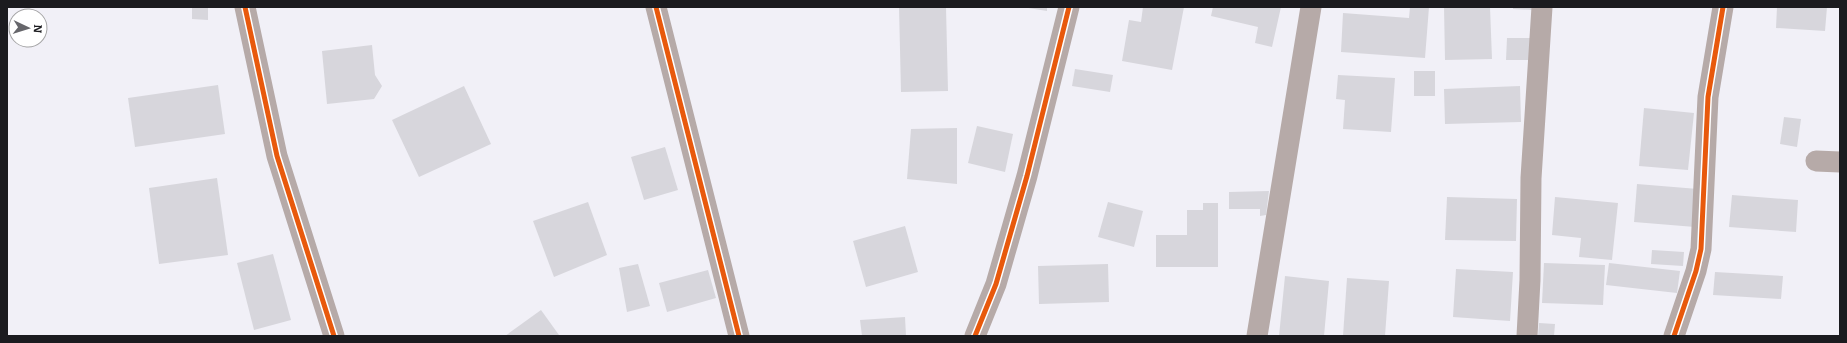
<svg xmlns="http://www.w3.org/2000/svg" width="1847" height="343" font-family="Bitter,serif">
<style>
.building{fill:#d7d6dc}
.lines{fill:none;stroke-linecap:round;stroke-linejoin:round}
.minor{stroke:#b6aaa8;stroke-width:21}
.cycleway-casing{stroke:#fff;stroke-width:8}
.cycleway{stroke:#e8590c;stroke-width:5}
</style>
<rect width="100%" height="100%" fill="#f1f0f7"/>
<g class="building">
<path d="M192,7H208V20L192,19Z"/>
<path d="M899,7H946L948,91L901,92Z"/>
<path d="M1022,7H1047V11Z"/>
<path d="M1143,7H1184L1172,70L1122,61L1129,20L1141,22Z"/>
<path d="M1213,7H1281L1272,47L1255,43L1258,27L1211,16Z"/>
<path d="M1410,7H1429L1425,58L1341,52L1343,13L1409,18Z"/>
<path d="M1444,7H1490L1492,59L1445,60Z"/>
<path d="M1513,7H1533V10L1513,9Z"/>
<path d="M1777,7H1827L1825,31L1776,28Z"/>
<path d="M1507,38H1530V60H1506Z"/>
<path d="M372,45L375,75L382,86L374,99L327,104L322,51Z"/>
<path d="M1075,69L1113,75L1110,92L1072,86Z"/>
<rect x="1414" y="71" width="21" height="25"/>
<path d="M1338,75L1395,78L1391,132L1343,129L1345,100L1336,99Z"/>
<path d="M218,85L225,134L135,147L128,98Z"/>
<path d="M464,86L491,144L419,177L392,120Z"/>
<path d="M1520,86L1521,122L1445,124L1444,89Z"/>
<path d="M1644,108L1694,113L1688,170L1639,166Z"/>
<path d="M1784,117L1801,119L1797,147L1780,144Z"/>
<path d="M977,126L1013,134L1005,172L968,163Z"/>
<path d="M957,128V184L907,179L911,129Z"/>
<path d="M665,147L678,190L644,200L631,157Z"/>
<path d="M217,178L228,255L159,264L149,188Z"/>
<path d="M1637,184L1698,189L1695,227L1634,222Z"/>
<path d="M1269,191L1266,215L1260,216V209H1229V192Z"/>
<path d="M1732,195L1798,200L1796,232L1729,227Z"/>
<path d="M1447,197L1517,199L1516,241L1445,240Z"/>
<path d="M1555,197L1618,203L1612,260L1579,257L1581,238L1552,235Z"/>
<path d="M588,202L607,255L554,277L533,221Z"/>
<path d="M1108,202L1143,211L1134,247L1098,237Z"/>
<path d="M1203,203H1218V267H1156V235H1187V210H1203Z"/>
<path d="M905,226L918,272L866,287L853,241Z"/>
<path d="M1652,250L1684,252L1683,266L1651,264Z"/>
<path d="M273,254L291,320L254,330L237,263Z"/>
<path d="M1544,263L1605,265L1603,305L1542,303Z"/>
<path d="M1609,263L1680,271L1677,293L1606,285Z"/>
<path d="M638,264L650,306L627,312L619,268Z"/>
<path d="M1108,264L1109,302L1039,304L1038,266Z"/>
<path d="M1456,269L1513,272L1510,321L1453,317Z"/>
<path d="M708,270L716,298L667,312L659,283Z"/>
<path d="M1715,272L1783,276L1781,299L1713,295Z"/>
<path d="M1285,276L1329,281L1324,336H1279Z"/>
<path d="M1347,278L1389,281L1385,336H1343Z"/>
<path d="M541,310L559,335L557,336H505Z"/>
<path d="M905,317L906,336H862L860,320Z"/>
<path d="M1539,323L1555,324L1554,336H1538Z"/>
</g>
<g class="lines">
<g class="minor">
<path d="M245,7L277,156L334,336"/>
<path d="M656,7L739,336"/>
<path d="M1816,161L1840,162"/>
<path d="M975,336L996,284L1027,176L1069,7"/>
<path d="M1257,336L1311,7"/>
<path d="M1527,336L1530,280L1531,178L1542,7"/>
<path d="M1674,336L1696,271L1701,249L1708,97L1723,7"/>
</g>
<defs>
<g id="cycleway">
<path d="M245,7L277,156L334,336"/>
<path d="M656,7L739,336"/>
<path d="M975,336L996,284L1027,176L1069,7"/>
<path d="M1674,336L1696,271L1701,249L1708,97L1723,7"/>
</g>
</defs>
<use href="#cycleway" class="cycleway-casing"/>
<use href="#cycleway" class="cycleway"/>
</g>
<rect width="1847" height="343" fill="none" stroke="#1b1b1f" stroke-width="16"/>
<g transform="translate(28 28) rotate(94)"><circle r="19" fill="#ffffff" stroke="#a4a4a5"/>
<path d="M0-3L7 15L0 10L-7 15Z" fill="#66666b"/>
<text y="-6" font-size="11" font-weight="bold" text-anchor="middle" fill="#1b1b1f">N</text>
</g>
</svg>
